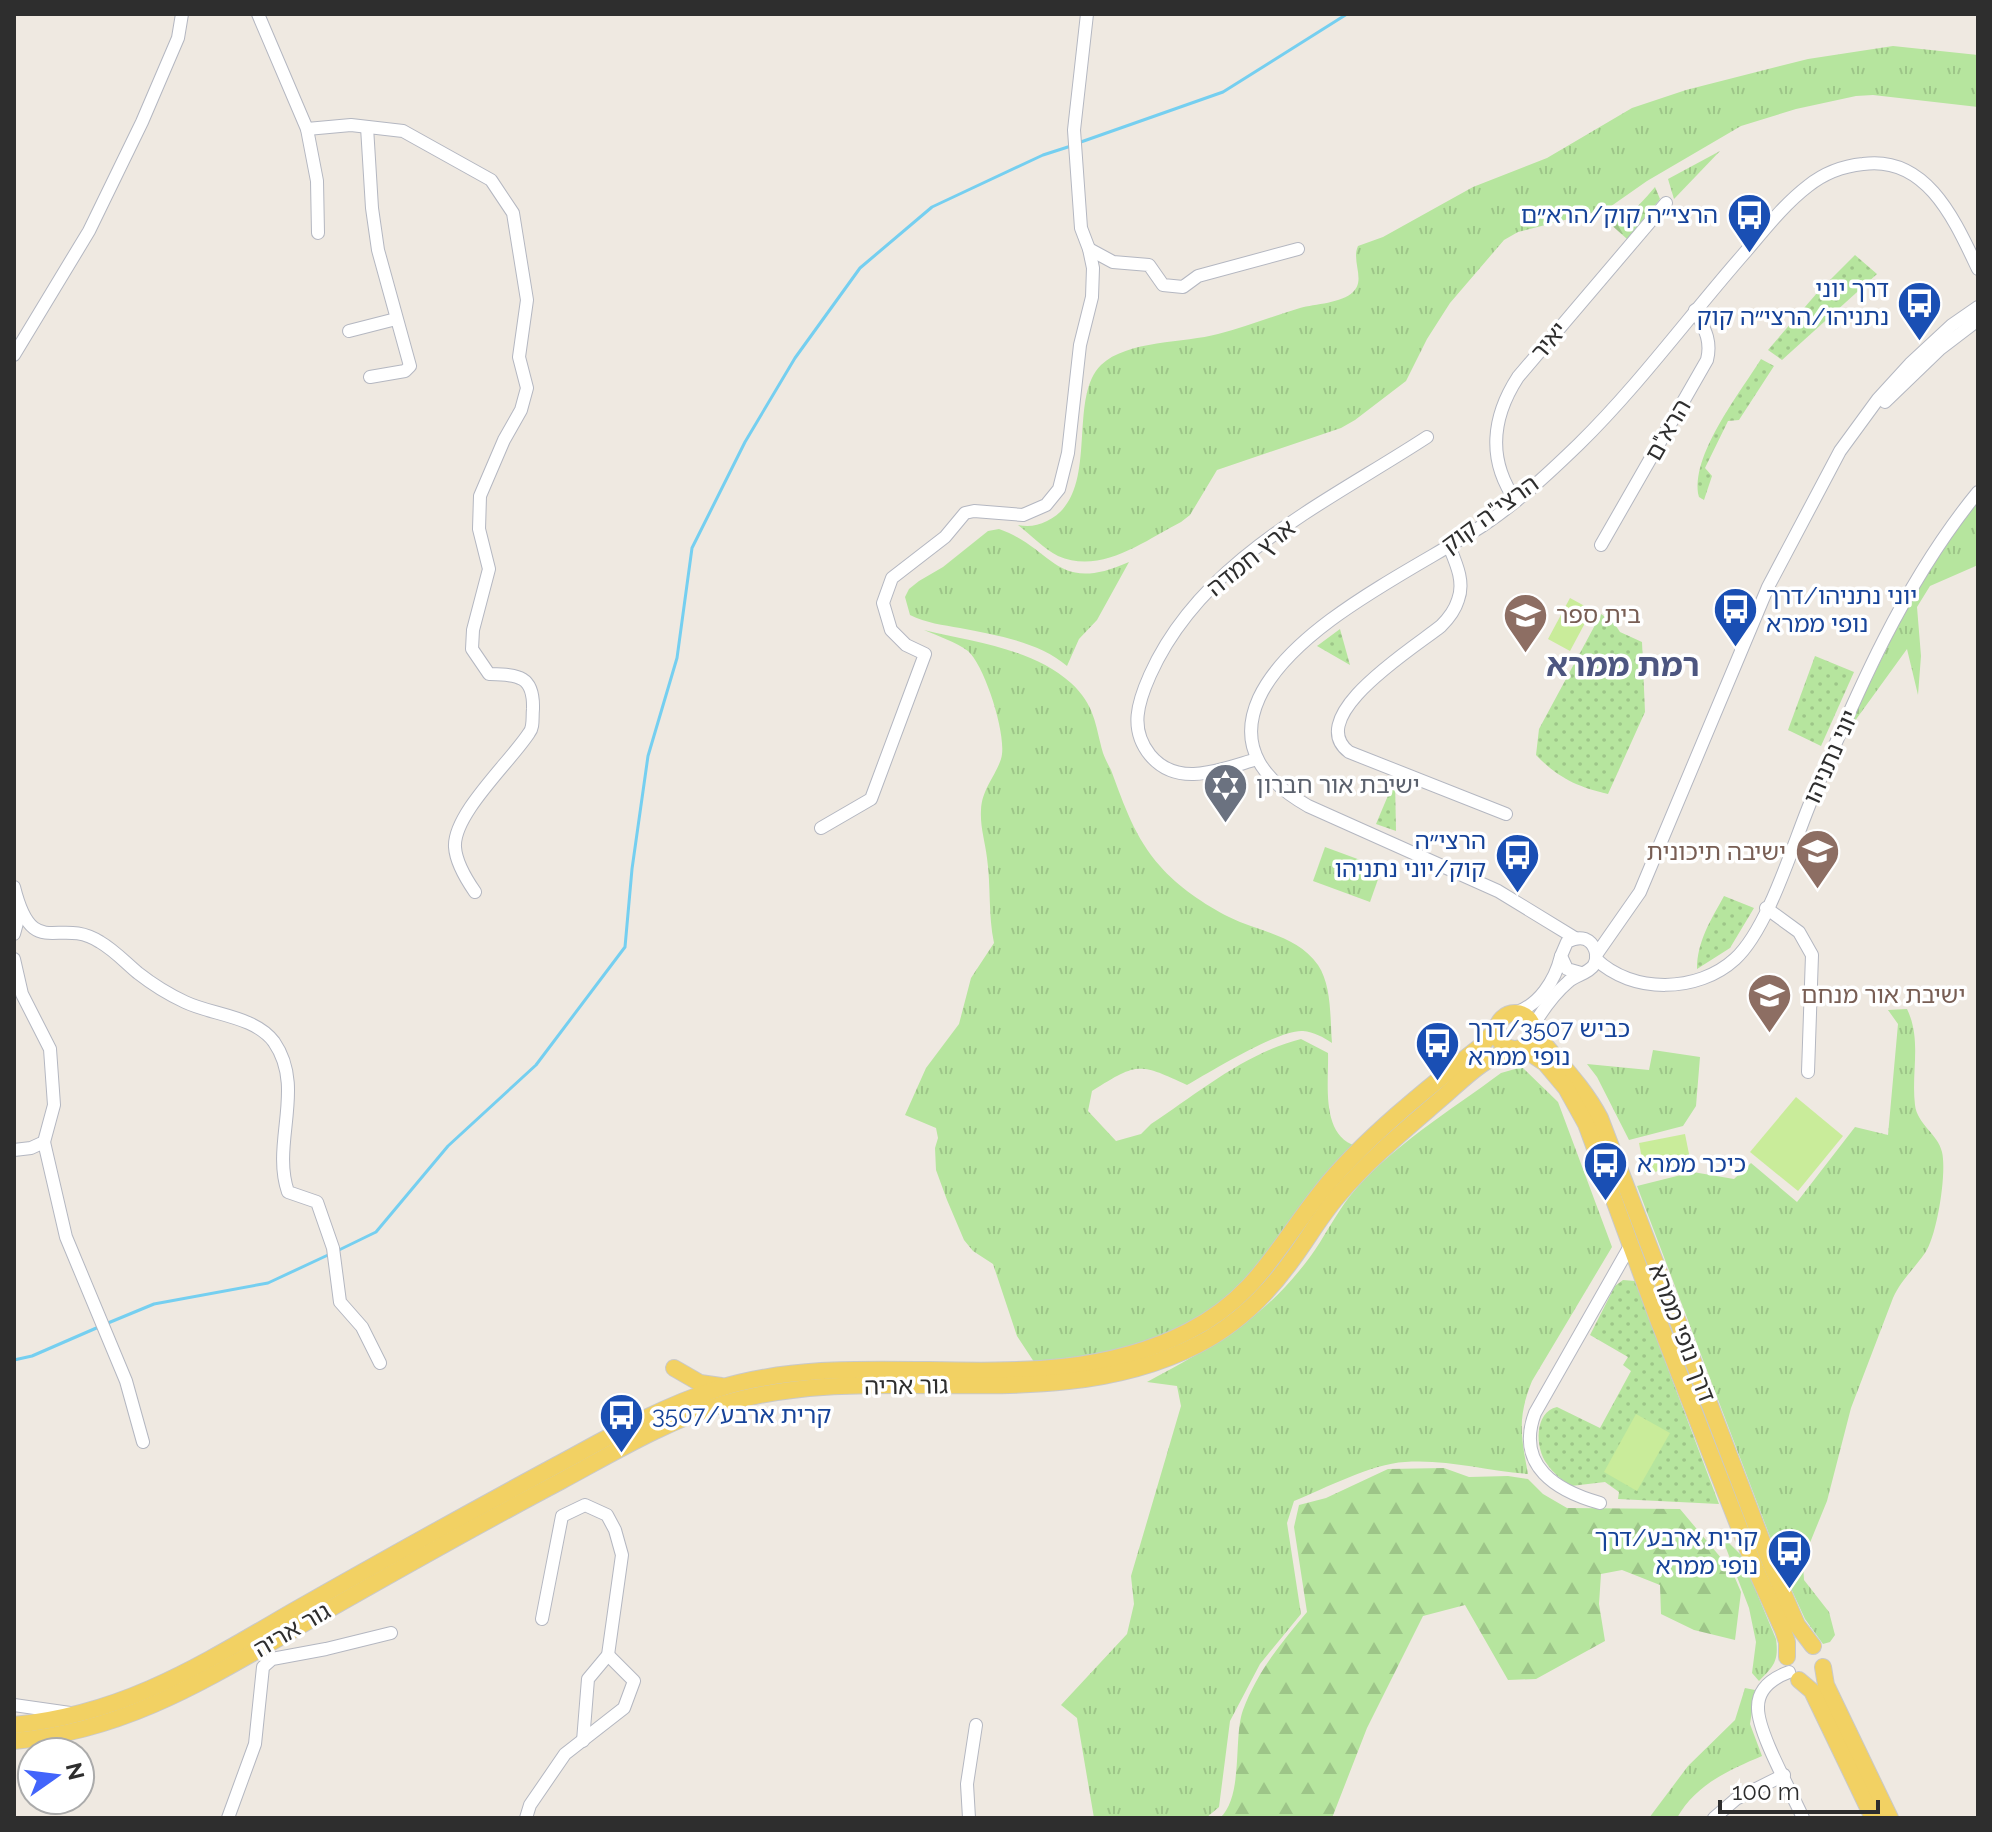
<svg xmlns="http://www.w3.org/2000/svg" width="1992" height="1832" font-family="Raleway,'Noto Sans Hebrew',sans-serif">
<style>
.grass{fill:url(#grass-tufts)}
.forest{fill:url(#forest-firs)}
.park{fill:url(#park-dots)}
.pitch{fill:#c9ec9a}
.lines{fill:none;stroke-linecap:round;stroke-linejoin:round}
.stream{stroke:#75cff0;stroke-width:3}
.minor-casing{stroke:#b4b7c1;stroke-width:14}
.major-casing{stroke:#c9c9c9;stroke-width:18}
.minor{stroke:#fff;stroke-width:12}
.major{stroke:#f2d163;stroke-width:16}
.labels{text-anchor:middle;stroke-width:7;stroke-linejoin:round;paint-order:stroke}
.transit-label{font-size:24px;fill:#164399;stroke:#fff;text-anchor:end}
.street-label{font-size:24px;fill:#2e2e2e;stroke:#fff}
.education-label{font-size:24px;fill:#785e54;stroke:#fff;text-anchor:start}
.worship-label{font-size:24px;fill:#5b616d;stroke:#fff;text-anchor:start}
.district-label{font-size:32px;font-weight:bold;fill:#4d5680;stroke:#fff}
</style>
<defs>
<pattern id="grass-tufts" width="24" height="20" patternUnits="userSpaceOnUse" patternTransform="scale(2)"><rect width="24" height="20" fill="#b6e59e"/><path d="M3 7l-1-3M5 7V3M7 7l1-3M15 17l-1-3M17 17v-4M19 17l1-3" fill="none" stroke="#9dc588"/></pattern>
<pattern id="forest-firs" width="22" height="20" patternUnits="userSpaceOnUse" patternTransform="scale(2)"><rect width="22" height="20" fill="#b6e59e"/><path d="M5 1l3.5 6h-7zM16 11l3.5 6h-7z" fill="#9dc588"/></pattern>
<pattern id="park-dots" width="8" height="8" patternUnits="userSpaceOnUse" patternTransform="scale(2)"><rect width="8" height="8" fill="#b6e59e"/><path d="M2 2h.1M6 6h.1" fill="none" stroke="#9dc588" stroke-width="1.8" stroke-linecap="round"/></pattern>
</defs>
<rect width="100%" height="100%" fill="#efe9e1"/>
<g class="grass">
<path d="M1893,46L1978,55V107L1873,95L1856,96L1796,109L1741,126L1647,181L1607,209L1518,232L1504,240L1450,303L1427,339L1406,381L1355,420L1341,428L1217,470L1190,515L1181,522C1144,541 1101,575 1058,556C1044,549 1030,534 1018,525C1028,527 1037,526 1047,521C1102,495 1066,399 1101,365C1127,340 1185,343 1218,334C1246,327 1273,316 1300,308C1315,304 1342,303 1353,292C1366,280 1351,261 1358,246L1383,237L1473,187L1547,158L1632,108L1686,90L1808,59Z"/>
<path d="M1720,151L1674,199L1668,179Z"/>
<path d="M1978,498V565L1930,586L1917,607L1921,656L1918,695L1907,649L1844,736L1920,580Z"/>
<path d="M999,529C1055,549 1055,595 1129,562L1097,620L1079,639L1067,666C1039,642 996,635 960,628C943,625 926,623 910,615L905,597L909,589L919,581L943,567L988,531Z"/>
<path d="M924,630C973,642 1032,648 1071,683C1095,705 1095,724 1103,753C1105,759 1108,764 1111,770C1124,805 1135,838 1160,866C1177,886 1205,905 1229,917C1259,932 1297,935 1318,965C1332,986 1330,1019 1332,1043C1323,1037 1314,1032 1303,1031C1279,1029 1210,1072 1187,1085C1138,1062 1137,1063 1092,1091L1088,1111L1116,1141L1141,1134L1151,1124C1198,1093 1245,1053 1301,1039L1328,1053C1329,1082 1320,1135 1356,1146C1314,1177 1295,1222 1264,1261C1227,1306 1182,1333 1127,1351C1099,1360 1065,1361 1036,1365L1017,1336L993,1264L973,1251L964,1240L947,1200L936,1170L935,1148L938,1138L936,1128L905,1115L926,1068L959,1024L971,978L994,943C988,915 991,886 987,858C985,841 980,827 981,810C982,789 995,777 1001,759C1008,738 985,666 968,651C956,642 938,636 924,630Z"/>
<path d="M1325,847L1382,868L1370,902L1313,881Z"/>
<path d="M1907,1009C1922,1040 1911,1072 1915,1105C1917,1124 1938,1134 1942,1152C1947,1173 1937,1236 1925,1253C1914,1269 1901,1280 1893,1298L1851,1408L1827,1501L1807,1550L1803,1565L1804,1580L1829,1612L1835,1635L1830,1642L1823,1644L1805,1619L1783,1571L1637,1186L1693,1172L1734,1179L1751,1163L1797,1202L1855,1127L1888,1135L1898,1024L1888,1010Z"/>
<path d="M1653,1050L1700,1057L1696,1106L1683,1126L1629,1140L1597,1077L1587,1064L1649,1070Z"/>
<path d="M1522,1067L1558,1102L1612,1247L1532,1381C1517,1418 1521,1436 1528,1474C1487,1471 1447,1459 1405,1462C1371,1464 1326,1488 1294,1501L1287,1523L1301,1614L1260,1664L1230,1721L1219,1807L1206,1818H1094L1077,1718L1061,1705L1127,1634L1134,1604L1131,1576L1181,1406L1177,1386L1147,1382C1214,1346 1263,1320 1310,1257C1324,1238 1335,1215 1350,1196C1391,1146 1450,1111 1501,1073Z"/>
<path d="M1721,1535L1741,1555L1776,1639C1779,1661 1774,1666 1759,1681L1752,1673L1756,1642L1749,1608Z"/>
<path d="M1745,1688L1755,1690L1750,1724L1762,1756C1729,1770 1695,1785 1677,1818H1649L1688,1766L1735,1720Z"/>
</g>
<g class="forest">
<path d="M1655,187L1660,199L1627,239L1608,222C1629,219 1641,203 1655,187Z"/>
<path d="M1444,1468L1469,1477L1508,1476L1528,1479L1543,1494L1567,1508L1680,1509L1732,1571L1741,1592L1735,1640L1694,1630L1661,1614L1660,1585L1622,1570L1601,1574L1599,1604L1605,1641L1536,1679L1508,1680L1465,1605L1423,1616L1367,1728L1332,1818H1220C1244,1796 1233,1737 1243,1710C1257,1672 1281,1643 1307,1612L1294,1527L1299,1505L1326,1498L1388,1469Z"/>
</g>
<g class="park">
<path d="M1855,255L1877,274L1782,360L1768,350L1817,293Z"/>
<path d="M1761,359L1774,366L1739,420L1728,421L1705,468L1712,476L1704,500L1699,497C1689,457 1740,393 1761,359Z"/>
<path d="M1601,614L1614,623L1620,632L1642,642L1645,712L1608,794C1578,787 1558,778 1536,755L1539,729Z"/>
<path d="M1340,629L1350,665L1317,646Z"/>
<path d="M1815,656L1854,672L1821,746L1788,730Z"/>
<path d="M1395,779L1396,831L1376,824Z"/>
<path d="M1724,896L1754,908L1730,948L1697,969C1697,941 1711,920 1724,896Z"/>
<path d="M1623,1280L1635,1281L1719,1504L1618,1499L1619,1492L1605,1482L1571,1486C1562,1480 1553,1473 1547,1464C1535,1448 1534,1412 1557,1407L1600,1428L1631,1371L1623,1365L1628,1357L1590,1335L1615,1286Z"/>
</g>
<g class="pitch">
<path d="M1570,598L1592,610L1570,651L1548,639Z"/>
<path d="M1796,1097L1843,1136L1798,1191L1750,1152Z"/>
<path d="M1685,1134L1691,1164L1645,1174L1639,1143Z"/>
<path d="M1636,1414L1670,1433L1637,1491L1604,1472Z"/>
</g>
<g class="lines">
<g class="stream">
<path d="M1078,143L1223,92L1347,14"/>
<path d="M339,1250L376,1232L448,1146L536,1065L625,947L632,869L648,756L677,658L692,548L745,442L795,358L860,268L932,207L1043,155L1071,146"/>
<path d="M108,1323L154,1304L268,1283L328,1255"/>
<path d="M14,1360L32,1356L101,1326"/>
</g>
<defs>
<g id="minor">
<path d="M258,14L307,129L317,181L318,233"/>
<path d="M367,127L372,208L378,250L410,366L405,371L370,377"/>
<path d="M307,129L351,125L403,131L491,180L513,213L527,300L519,357L527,388L521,410L504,440L480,496L479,529L489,569L473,630L472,649L489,674C518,675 534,675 533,709C532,718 534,727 529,733C511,761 453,814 455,847C456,863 466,879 475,892"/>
<path d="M1089,249L1113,262L1149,265L1163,285L1183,287L1198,276L1298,249"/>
<path d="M349,331L396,319"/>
<path d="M14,355L89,231L142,122L178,38L182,14"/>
<path d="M1885,402L1940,349L1978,320"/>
<path d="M1516,501C1487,460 1492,417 1518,377L1666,203"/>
<path d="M1601,545L1707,360C1712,340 1704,328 1695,310"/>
<path d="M1449,546C1456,563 1465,582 1458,600C1455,610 1448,619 1441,626C1418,645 1302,716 1349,752L1506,814"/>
<path d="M1257,759C1222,769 1178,789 1150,755C1129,729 1138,702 1150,675C1202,559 1326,503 1427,437"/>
<path d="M821,828L871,799L925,654L906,645L891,630L883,603L892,578L945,537L965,513L974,511L1023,515L1046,505L1059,489L1068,453L1080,345L1092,297L1093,268L1089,249L1081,228L1074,130L1087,14"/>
<path d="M14,887C33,963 58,915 100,942C114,950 126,963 138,973C152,984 170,995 185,1002C212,1015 255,1016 274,1042C306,1088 271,1143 288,1192L317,1202L333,1248L340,1302L362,1327L380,1363"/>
<path d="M1766,908L1799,932L1812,955L1808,1072"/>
<path d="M14,934L20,912"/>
<path d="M1575,938L1498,891L1308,806C1266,782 1236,749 1259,698C1293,625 1415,569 1482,526C1517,503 1549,473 1579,444C1638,386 1687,319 1741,257C1762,233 1782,206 1808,186C1823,174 1843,166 1863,164C1927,155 1955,221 1978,269"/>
<path d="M1596,955L1640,892L1768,587L1840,451L1878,399L1910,364L1952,325L1978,307"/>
<path d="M14,959L22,994L50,1049L54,1105L44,1142L31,1148L14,1150"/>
<path d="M1596,959C1632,994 1698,993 1735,959C1768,929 1793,844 1811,801C1856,694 1904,582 1978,492"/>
<path d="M1515,1013C1539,1005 1555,981 1561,956"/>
<path d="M1533,1026C1542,1011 1554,994 1568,982C1575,975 1588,974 1594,965C1599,956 1595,943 1585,939C1578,937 1573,939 1567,942L1561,956L1567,969L1581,973"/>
<path d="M44,1142L66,1237L126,1381L143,1442"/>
<path d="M1600,1503C1557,1491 1515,1466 1535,1413L1630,1246"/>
<path d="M542,1619L562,1516L585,1505L607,1515L615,1530L622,1555L608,1655L588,1679L583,1741"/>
<path d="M1789,1672C1773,1678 1758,1688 1758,1707C1757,1732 1792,1793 1803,1818"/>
<path d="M14,1705L70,1713"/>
<path d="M228,1818L255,1744L263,1667L272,1659L326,1649L391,1633"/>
<path d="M526,1818L530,1805L565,1754L624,1708L634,1681L608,1655"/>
<path d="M969,1818L967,1784L976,1725"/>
<path d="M1714,1818L1736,1799L1784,1775"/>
</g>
<g id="major">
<circle cx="1515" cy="1031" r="18"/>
<path d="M1533,1030C1556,1060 1582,1084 1600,1118L1770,1562L1797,1625L1813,1646"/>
<path d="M1522,1048L1545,1063L1566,1088L1586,1124L1659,1322L1755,1568L1783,1630L1787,1642V1657"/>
<path d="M674,1368L700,1383L721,1386"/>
<path d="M1823,1667L1826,1685L1890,1818"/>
<path d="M1799,1680L1812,1691L1873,1818"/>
<path d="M14,1725C124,1714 199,1666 292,1612C380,1562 468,1513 557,1465C609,1437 660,1407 717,1389C869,1341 1043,1407 1189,1331C1255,1298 1278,1246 1321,1192C1361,1141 1431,1085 1482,1045L1497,1028"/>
<path d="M14,1741C122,1731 199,1684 291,1631C380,1580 470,1529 561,1481C613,1453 666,1421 723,1404C875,1358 1050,1420 1197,1345C1235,1326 1267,1295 1292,1260C1307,1240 1320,1217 1337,1197C1368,1160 1406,1129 1443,1097C1464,1079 1485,1056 1513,1050"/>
</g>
</defs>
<use href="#minor" class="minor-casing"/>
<use href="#major" class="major-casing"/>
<use href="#minor" class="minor"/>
<use href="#major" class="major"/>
</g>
<defs>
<symbol id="bus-pin" viewBox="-11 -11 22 30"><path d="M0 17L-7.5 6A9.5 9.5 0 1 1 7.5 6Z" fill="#1a4fb4" stroke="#fff"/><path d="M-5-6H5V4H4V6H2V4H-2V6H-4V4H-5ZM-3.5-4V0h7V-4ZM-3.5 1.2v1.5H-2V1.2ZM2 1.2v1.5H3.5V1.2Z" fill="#fff"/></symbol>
<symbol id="school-pin" viewBox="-11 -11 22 30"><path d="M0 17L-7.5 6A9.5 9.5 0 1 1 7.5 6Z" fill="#8d6e63" stroke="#fff"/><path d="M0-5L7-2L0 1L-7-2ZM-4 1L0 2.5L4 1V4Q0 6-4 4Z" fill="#fff"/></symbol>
<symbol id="synagogue-pin" viewBox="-11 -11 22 30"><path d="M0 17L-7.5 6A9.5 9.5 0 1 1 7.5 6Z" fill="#6b7280" stroke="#fff"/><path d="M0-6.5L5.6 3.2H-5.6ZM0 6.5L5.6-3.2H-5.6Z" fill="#fff"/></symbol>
</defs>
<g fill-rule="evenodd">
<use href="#bus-pin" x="1724" y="190" width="51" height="69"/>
<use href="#bus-pin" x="1894" y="278" width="51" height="69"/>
<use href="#bus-pin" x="1710" y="584" width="51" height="69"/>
<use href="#school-pin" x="1500" y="590" width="51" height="69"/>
<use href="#synagogue-pin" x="1200" y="760" width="51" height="69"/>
<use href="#school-pin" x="1792" y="826" width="51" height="69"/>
<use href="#bus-pin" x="1492" y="830" width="51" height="69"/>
<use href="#school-pin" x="1744" y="970" width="51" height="69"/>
<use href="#bus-pin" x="1412" y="1018" width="51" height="69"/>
<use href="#bus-pin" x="1580" y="1138" width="51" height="69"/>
<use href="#bus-pin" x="596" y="1390" width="51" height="69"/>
<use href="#bus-pin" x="1764" y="1526" width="51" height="69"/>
</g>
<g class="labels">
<g class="transit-label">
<text x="1718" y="223">הרצי״ה קוק/הרא״ם</text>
<text x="1889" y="297">דרך יוני<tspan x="1889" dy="28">נתניהו/הרצי״ה קוק</tspan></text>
<text x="1766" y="604" text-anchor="start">יוני נתניהו/דרך<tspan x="1766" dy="28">נופי ממרא</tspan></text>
<text x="1486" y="849">הרצי״ה<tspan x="1486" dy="28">קוק/יוני נתניהו</tspan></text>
<text x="1468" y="1037" text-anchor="start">כביש 3507/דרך<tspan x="1468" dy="28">נופי ממרא</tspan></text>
<text x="1637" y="1172" text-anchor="start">כיכר ממרא</text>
<text x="652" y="1423" text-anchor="start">קרית ארבע/3507</text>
<text x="1758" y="1546">קרית ארבע/דרך<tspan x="1758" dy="28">נופי ממרא</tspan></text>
</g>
<g class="street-label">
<text transform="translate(1549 341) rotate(-50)" y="8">יאיר</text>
<text transform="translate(1668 430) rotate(-60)" y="8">הרא"ם</text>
<text transform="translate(1490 514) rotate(-36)" y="8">הרצי"ה קוק</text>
<text transform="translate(1251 558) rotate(-39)" y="8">ארץ חמדה</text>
<text transform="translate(1831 757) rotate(-66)" y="8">יוני נתניהו</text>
<text transform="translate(1682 1333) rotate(69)" y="8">דרך נופי ממרא</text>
<text transform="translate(906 1386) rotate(-1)" y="8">גור אריה</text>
<text transform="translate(292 1630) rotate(-30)" y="8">גור אריה</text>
</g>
<g class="education-label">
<text x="1556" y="623">בית ספר</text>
<text x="1786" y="860" text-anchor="end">ישיבה תיכונית</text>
<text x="1801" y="1003">ישיבת אור מנחם</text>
</g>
<g class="worship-label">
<text x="1256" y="793">ישיבת אור חברון</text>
</g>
<g class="district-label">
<text x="1623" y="676">רמת ממרא</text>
</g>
</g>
<rect width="1992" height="1832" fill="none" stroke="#2e2e2e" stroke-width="32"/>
<g transform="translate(56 1776) rotate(76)"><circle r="38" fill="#ffffff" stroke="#ababab" stroke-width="2"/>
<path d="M0-6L14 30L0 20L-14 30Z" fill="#4264fb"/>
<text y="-12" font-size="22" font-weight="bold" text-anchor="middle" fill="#2e2e2e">N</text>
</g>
<path d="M1720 1800v12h158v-12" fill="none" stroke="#2e2e2e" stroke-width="4"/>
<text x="1732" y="1800" font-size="24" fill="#2e2e2e" stroke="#ffffff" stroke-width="6" paint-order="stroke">100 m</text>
</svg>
